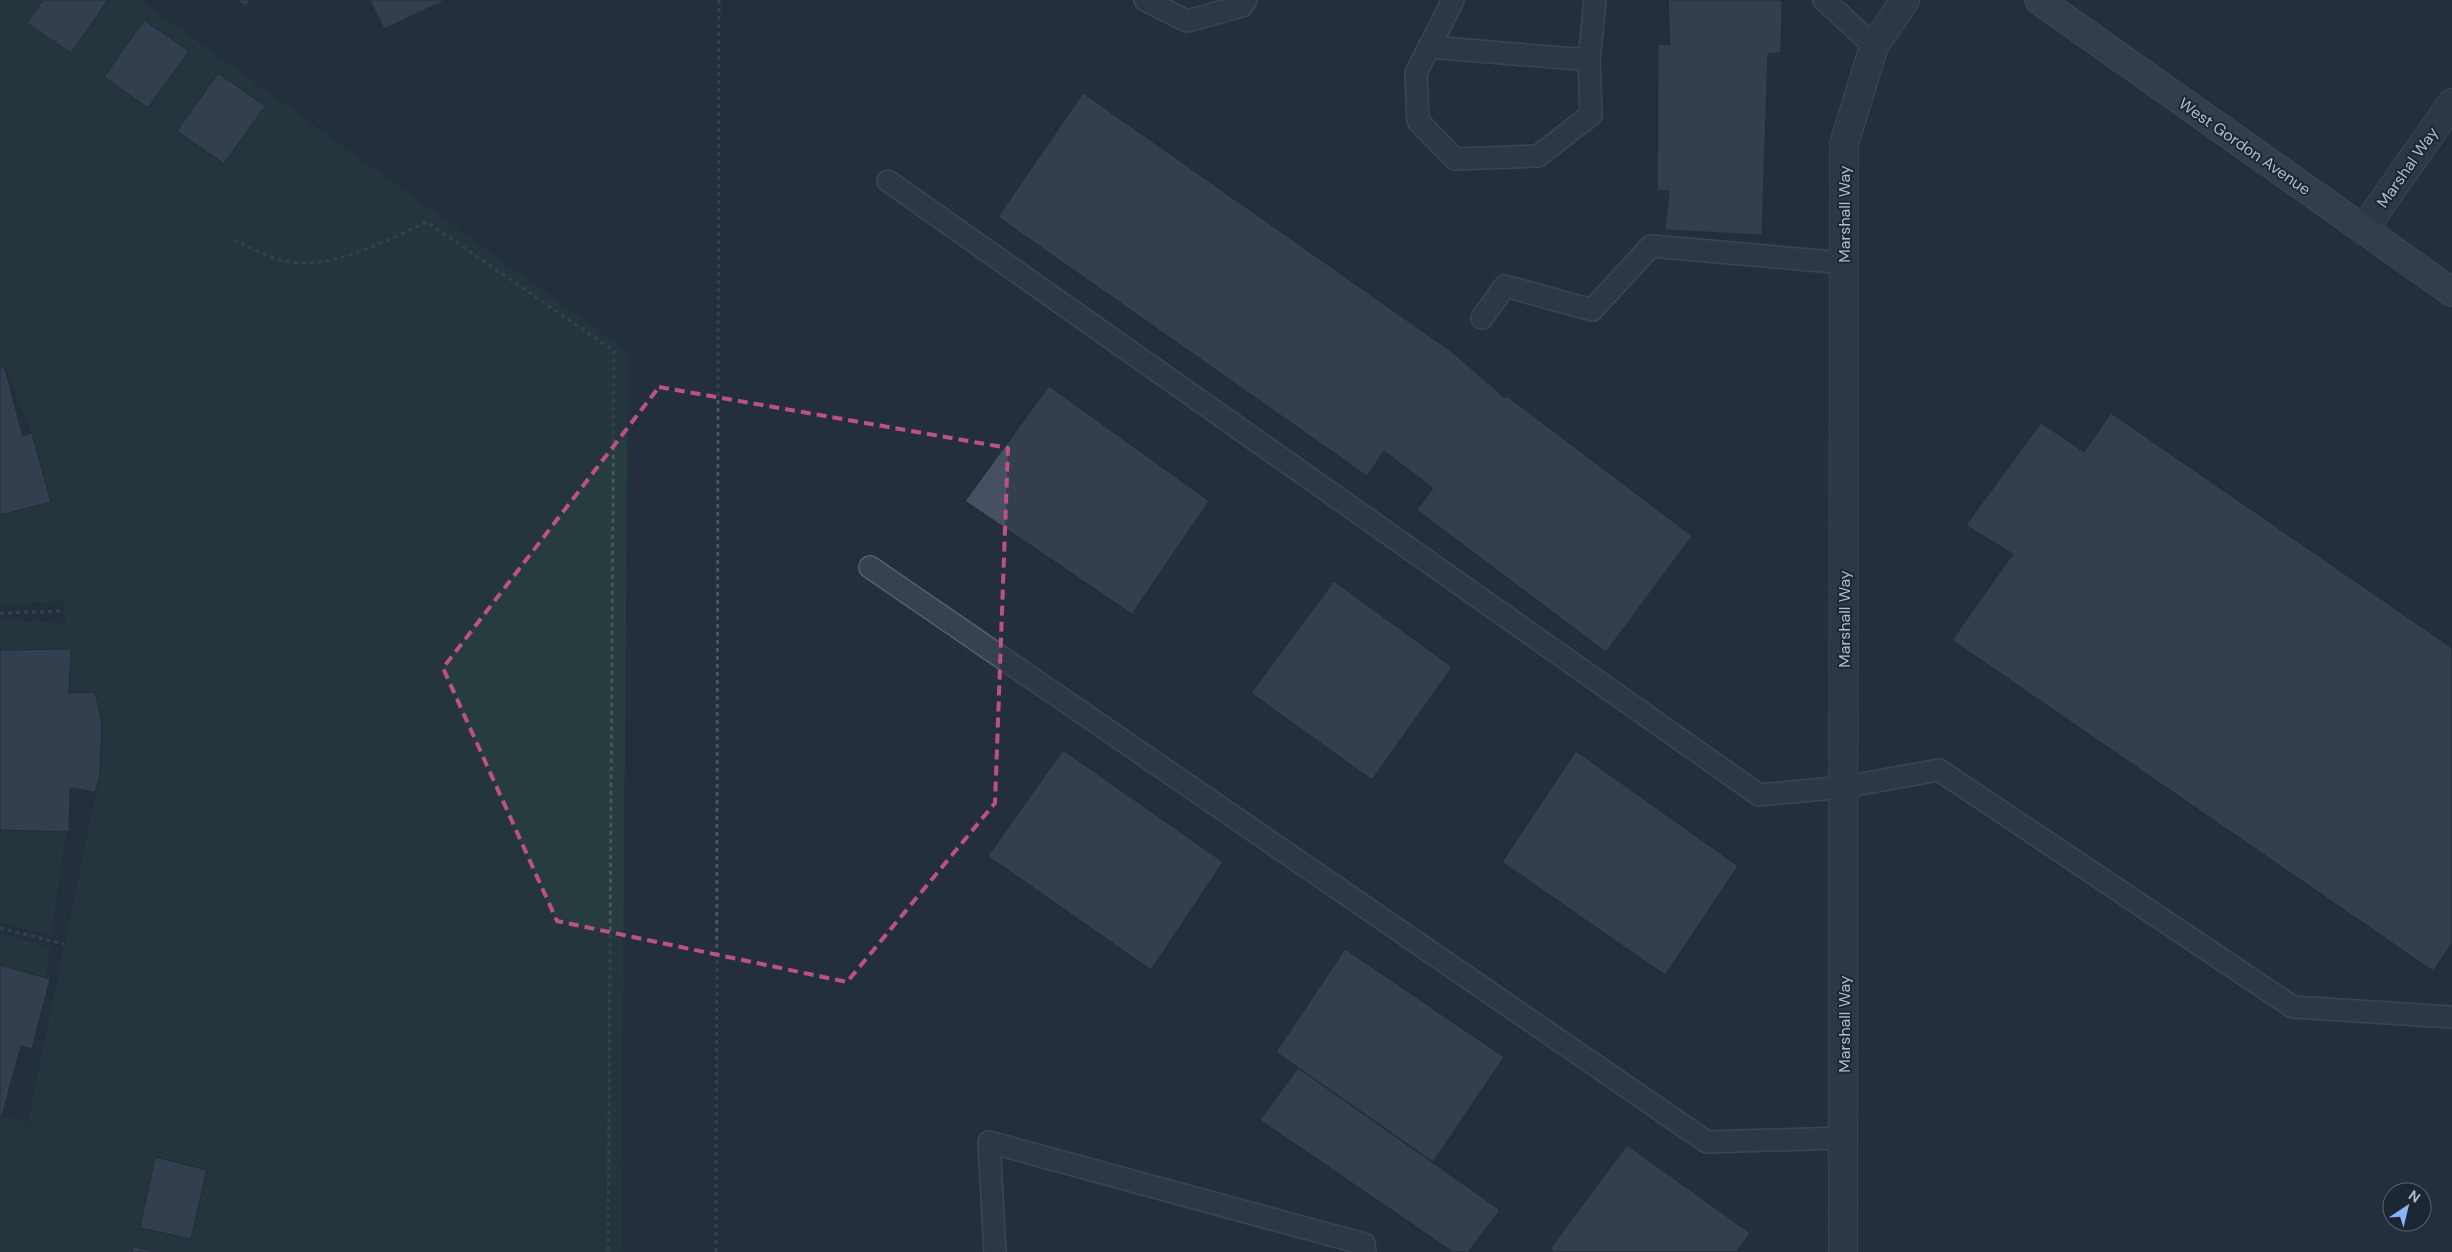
<svg xmlns="http://www.w3.org/2000/svg" width="2452" height="1252" font-family="'DM Sans',sans-serif">
<style>
.green{fill:#263c3f}
.building{fill:#455162;stroke:#1f2835}
.lines{fill:none;stroke-linecap:round;stroke-linejoin:round}
.service-casing{stroke:#565f6c;stroke-width:24}
.minor-casing{stroke:#565f6c;stroke-width:30}
.secondary-casing{stroke:#565f6c;stroke-width:30}
.path{stroke:#44595c;stroke-width:3;stroke-dasharray:4 4;stroke-linecap:butt}
.service{stroke:#38414e;stroke-width:21}
.minor{stroke:#38414e;stroke-width:28}
.secondary{stroke:#465061;stroke-width:28}
.marked{fill:none;stroke:#bd5182;stroke-width:4;stroke-dasharray:10 6;stroke-linejoin:round}
.labels{text-anchor:middle;stroke-width:4;stroke-linejoin:round;paint-order:stroke}
.street-label{font-size:16px;fill:#b4bcc9;stroke:#1d2633}
</style>
<rect width="100%" height="100%" fill="#242f3e"/>
<g class="green">
<path d="M0,0H140L628,352L621,1252H0V1115L28,1123L100,774C103,743 102,723 95,692L69,693L71,650H0V620L66,623L63,601L0,605V515L51,502L32,433L5,366L0,367Z"/>
<path d="M0,830L66,831L51,935L0,922Z"/>
<path d="M0,934L50,947L46,978L0,965Z"/>
</g>
<g class="building">
<path d="M43,0H108L71,53L27,23Z"/>
<path d="M236,0H250L246,6Z"/>
<path d="M370,0H446L384,29Z"/>
<path d="M1668,0H1782L1781,53L1768,54L1762,235L1665,230L1669,191H1657L1658,44L1670,45Z"/>
<path d="M144,20L189,51L148,108L104,77Z"/>
<path d="M218,73L265,106L224,164L177,131Z"/>
<path d="M1083,93L1452,352L1505,398L1507,396L1692,536L1606,652L1417,510L1433,488L1384,451L1367,476L998,217Z"/>
<path d="M4,365L23,436L32,433L51,502L0,515V367Z"/>
<path d="M1049,386L1209,501L1132,614L965,501Z"/>
<path d="M2111,413L2452,648V943L2433,971L1952,640L2013,554L1966,525L2041,423L2084,452Z"/>
<path d="M1334,581L1452,667L1372,780L1251,693Z"/>
<path d="M71,649L69,693L95,692L102,723L100,774L95,792L70,788L69,832L0,830V650Z"/>
<path d="M1063,750L1223,862L1151,970L988,856Z"/>
<path d="M1576,751L1738,866L1665,975L1502,862Z"/>
<path d="M1345,949L1504,1057L1433,1162L1276,1052Z"/>
<path d="M0,965L50,979L32,1049L21,1046L2,1116L0,1115Z"/>
<path d="M1298,1068L1500,1210L1468,1252H1453L1260,1120Z"/>
<path d="M1627,1145L1750,1233L1736,1252H1554L1550,1249Z"/>
<path d="M155,1157L207,1170L191,1239L140,1228Z"/>
<path d="M133,1247L159,1252H132Z"/>
</g>
<g class="lines">
<defs>
<g id="service">
<path d="M1145,0L1187,21L1242,6L1246,0"/>
<path d="M1453,0L1416,73L1418,121L1455,159L1538,156L1591,115L1589,60L1595,0"/>
<path d="M1824,0L1874,46"/>
<path d="M1429,47L1589,60"/>
<path d="M888,181L1759,795L1844,787L1939,770L2293,1007L2452,1017"/>
<path d="M1482,318L1505,286L1592,310L1651,246L1844,263"/>
<path d="M870,567L1707,1142L1843,1138"/>
<path d="M995,1252L989,1142L1364,1244L1365,1252"/>
</g>
<g id="minor">
<path d="M2363,230L2452,103"/>
<path d="M1843,1252L1844,144L1874,46L1905,0"/>
</g>
<path id="secondary" d="M2039,0L2452,292"/>
</defs>
<use href="#service" class="service-casing"/>
<use href="#minor" class="minor-casing"/>
<use href="#secondary" class="secondary-casing"/>
<g class="path">
<path d="M234,240C249,247 267,257 284,261C332,271 384,241 427,222L614,351L608,1252"/>
<path d="M0,613L65,611"/>
<path d="M0,928L64,944"/>
<path d="M716,1252L719,0"/>
</g>
<use href="#service" class="service"/>
<use href="#minor" class="minor"/>
<use href="#secondary" class="secondary"/>
</g>
<path d="M0 0H2452V1252H0ZM659,387L1008,448L995,803L847,982L557,921L443,668Z" fill="#242f3e" fill-opacity=".55" fill-rule="evenodd"/>
<path class="marked" d="M659,387L1008,448L995,803L847,982L557,921L443,668Z"/>
<g class="labels">
<g class="street-label">
<text transform="translate(2245 146) rotate(35)" y="6">West Gordon Avenue</text>
<text transform="translate(2407 167) rotate(-55)" y="6">Marshal Way</text>
<text transform="translate(1844 214) rotate(-90)" y="6">Marshall Way</text>
<text transform="translate(1844 619) rotate(-90)" y="6">Marshall Way</text>
<text transform="translate(1844 1024) rotate(-90)" y="6">Marshall Way</text>
</g>
</g>
<g transform="translate(2407 1207) rotate(35)"><circle r="24" fill="#1d2633" stroke="#59626f"/>
<path d="M0-4L9 19L0 12L-9 19Z" fill="#8ab4f8"/>
<text y="-8" font-size="14" font-weight="bold" text-anchor="middle" fill="#b4bcc9">N</text>
</g>
</svg>
